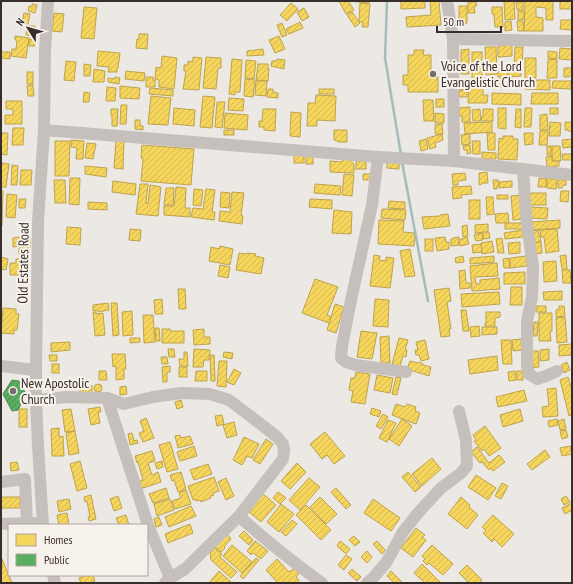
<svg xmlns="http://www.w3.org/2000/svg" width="573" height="584" font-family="'PT Sans Narrow',sans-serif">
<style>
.homes{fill:url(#homes-hatch);stroke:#bda34d}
.public{fill:url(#public-hatch);stroke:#508751}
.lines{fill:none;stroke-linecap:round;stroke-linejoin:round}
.stream{stroke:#a2bdba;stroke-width:2.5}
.minor{stroke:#c6c0bd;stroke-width:12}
.poi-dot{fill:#766e6c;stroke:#f8f2ec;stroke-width:1.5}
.labels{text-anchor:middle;stroke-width:4;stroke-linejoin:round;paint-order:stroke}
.poi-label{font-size:14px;fill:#372d2b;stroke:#f8f2ec;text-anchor:start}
.street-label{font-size:14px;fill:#372d2b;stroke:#f8f2ec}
</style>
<defs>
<pattern id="homes-hatch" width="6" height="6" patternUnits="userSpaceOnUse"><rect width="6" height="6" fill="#f6d55c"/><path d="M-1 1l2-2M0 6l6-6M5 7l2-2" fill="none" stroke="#d4b750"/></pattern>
<pattern id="public-hatch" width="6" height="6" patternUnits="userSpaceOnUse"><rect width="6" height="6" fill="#5aae61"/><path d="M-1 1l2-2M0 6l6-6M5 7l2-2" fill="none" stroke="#4b8e50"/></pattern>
</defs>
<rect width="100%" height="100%" fill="#ece8e4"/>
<g class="homes">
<path d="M339,1H369V3L348,1L354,10L346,14Z"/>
<path d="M401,1H425V8L401,9Z"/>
<path d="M430,1H439L441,25L407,27L406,17L431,15Z"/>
<path d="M504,1H514L515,19L505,20Z"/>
<path d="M525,1H553V20H546V8L536,7V17L543,18V31H524Z"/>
<rect x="560" y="1" width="12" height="8"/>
<path d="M468,2H476L477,6H474L475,13H468Z"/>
<path d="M516,2H523V10H517Z"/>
<path d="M291,3L298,9L287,21L280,15Z"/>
<path d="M360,3L370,4L368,27H362L363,22H359Z"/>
<path d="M32,4L37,5L35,13L28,11L29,6L32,7Z"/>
<path d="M459,6H467V23L459,24Z"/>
<path d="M84,7L97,8L94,39L81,38Z"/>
<path d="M492,7H502L503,27H495L494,14H492Z"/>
<path d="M304,8L309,17L302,21L297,12Z"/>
<path d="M518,11H524V19L518,20Z"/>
<path d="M352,12L360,23L355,27L347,15Z"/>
<path d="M24,13L30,14L28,24L22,23Z"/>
<path d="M54,13L64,14L62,32L52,31Z"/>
<path d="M561,20H572V30L560,29Z"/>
<path d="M511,21L512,30L505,31V22Z"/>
<path d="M517,21H523L524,31H518Z"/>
<path d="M300,22L303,28L289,34L286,29Z"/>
<path d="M282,23L287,35L282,37L277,25Z"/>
<path d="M27,26H35L34,36L26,35Z"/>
<path d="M139,34H148L147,49L136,48L137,39H139Z"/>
<path d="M15,36L29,38L26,58L11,56L12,49H16L17,41L15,40Z"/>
<path d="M279,36L285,49L275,53L269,40Z"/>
<path d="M29,39L36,40L35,46H29Z"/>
<path d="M512,45V56L498,57V46Z"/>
<path d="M485,47H496L497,74L486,75Z"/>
<path d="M515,47H523L522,68H514Z"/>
<path d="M560,48L572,49V60L559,59Z"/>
<path d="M263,49L264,55L247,56V51Z"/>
<path d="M469,49V74H461V50Z"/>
<path d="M414,50H424L423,55H431V77H438V92H408V85H403V75H408V55H414Z"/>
<path d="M98,51L120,53L118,68H117V72H108L109,67L97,66Z"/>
<path d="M548,51L557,52V59L548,58Z"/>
<path d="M1,52H10V59L1,58Z"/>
<rect x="472" y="52" width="10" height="27"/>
<path d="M162,56L177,58L174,89L159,87V80L155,79L156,67L161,68Z"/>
<path d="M193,57L202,58L199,90L183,89L186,71H184V65H188V61L193,62Z"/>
<path d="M206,57L221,58V68H218L216,89L203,88Z"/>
<rect x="525" y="58" width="11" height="20"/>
<path d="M232,59L242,60L240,92H235V95L229,94Z"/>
<path d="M277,59L285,60L284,69L271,66L272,61H277Z"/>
<path d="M548,59L557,60V78H547Z"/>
<path d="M246,60L256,61L254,79L245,78Z"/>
<path d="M66,61L76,62L74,81L64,80Z"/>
<path d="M84,64L91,65L90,76H84Z"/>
<path d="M258,64H268V69H269L268,81L256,80Z"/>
<path d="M564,68H572V76H569V77H564Z"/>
<path d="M94,69L105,71L104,82H93Z"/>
<path d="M507,70L508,77H498V71Z"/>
<path d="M509,70H521V76L509,77Z"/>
<path d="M126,71L145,73L144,81L125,79Z"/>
<rect x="27" y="72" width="6" height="12"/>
<path d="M115,77L120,78L119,84L108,82V78L115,79Z"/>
<path d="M146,77H153V80H155V87H146Z"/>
<path d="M245,79L255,80L253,97L244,96Z"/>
<rect x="490" y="79" width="11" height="8"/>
<path d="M458,80H465L466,89L459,90Z"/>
<path d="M526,80H550V90L525,89Z"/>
<path d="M256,81H267L266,96L255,95Z"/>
<path d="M553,81H571V89L552,88Z"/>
<path d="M469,82H483V95H488L487,103H468Z"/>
<path d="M33,85L34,96H28L27,86Z"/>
<path d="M120,86L140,88L139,99L120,98Z"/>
<path d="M107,87L116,88L115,101H106Z"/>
<path d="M150,88L173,90V96L149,94Z"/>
<path d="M268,89H273V92L278,93V98L267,97Z"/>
<rect x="319" y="89" width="15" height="5"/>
<path d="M467,90V97H459V91Z"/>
<path d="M84,92L90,93L89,102H83Z"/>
<path d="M492,93L521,94V105L492,104Z"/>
<path d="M532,93H558V104H531Z"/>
<path d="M316,95L336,96L335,121L317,120V126H307L308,103H315Z"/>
<path d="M151,96L171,98L168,125L148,124Z"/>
<path d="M203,96L215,97L212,128L200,127Z"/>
<path d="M229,98L244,99L243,111L228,110Z"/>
<rect x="436" y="99" width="8" height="8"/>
<path d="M423,100H433L434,121H424Z"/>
<path d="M6,101H22V124H5V115H13V109H6Z"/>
<path d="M217,102H225L222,128L215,127Z"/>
<path d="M121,105H127L126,124H120Z"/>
<path d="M470,107V122H462V116H459V108Z"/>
<path d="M174,108L195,110L194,126L173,124Z"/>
<path d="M498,108H506V129L498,128Z"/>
<path d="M525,108H532L531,127H524Z"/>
<rect x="550" y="108" width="8" height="6"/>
<path d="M111,109H118L117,126H112V116H111Z"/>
<path d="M263,109H276L275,131L264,130V127H259V121H262Z"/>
<path d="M480,109L481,121H473L472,110Z"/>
<path d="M483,109H493V121H482L481,117H483Z"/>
<path d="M516,109H521V128L515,127Z"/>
<path d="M291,112L301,113L300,137L290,136Z"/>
<path d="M225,113L248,115L247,130L224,128Z"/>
<path d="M435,113L444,114V123H435Z"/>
<path d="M547,114L548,130H540V115Z"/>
<path d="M135,120H140V126H143V130L135,129Z"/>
<path d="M492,122V132L465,134L464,123Z"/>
<path d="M550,122L561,123L560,136H549Z"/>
<path d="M565,122H572V131H568V130H565Z"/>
<path d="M442,124L443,134H435V125Z"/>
<path d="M13,128H24L23,145H12Z"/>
<rect x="224" y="130" width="10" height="5"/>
<path d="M334,130H347V142H338V141L334,140Z"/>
<path d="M540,131H548L547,145H539Z"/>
<path d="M1,133H8L7,155L1,154Z"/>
<path d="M487,133H495V150H488Z"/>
<path d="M524,133H533V144L525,145Z"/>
<path d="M442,134L443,140L435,143L436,147L430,149L427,138Z"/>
<path d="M470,134V144L462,145L461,135Z"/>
<path d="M503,136H513V139H518L517,160L498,159L499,138L503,139Z"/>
<path d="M426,139L428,149L421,151L419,141Z"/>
<path d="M572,139V147L563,148L562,140Z"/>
<path d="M71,140L84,141L83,159H76L77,148L71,147Z"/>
<path d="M116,140L124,141L123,169L114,168Z"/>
<path d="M55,141H70L69,176H55Z"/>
<path d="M472,141H480V154H473Z"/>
<path d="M87,143L96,144L93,159L85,158Z"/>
<path d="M142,145L194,149L191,185L141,181L143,159L141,158Z"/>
<path d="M470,145L471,153L467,154V150H464L463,146Z"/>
<rect x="547" y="146" width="4" height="9"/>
<path d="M552,146H560L561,161H552Z"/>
<path d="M482,152L496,153V159H482Z"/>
<path d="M562,154H572V160H563Z"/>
<rect x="294" y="155" width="10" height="8"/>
<rect x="306" y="155" width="7" height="9"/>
<path d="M552,156V161H559V166L547,167L546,157Z"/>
<path d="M343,158L352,159V163L354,164V173L330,172V161L342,162Z"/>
<rect x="356" y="161" width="10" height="8"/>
<path d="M387,162H399V169L387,168Z"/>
<path d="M1,163L9,164L6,187H1Z"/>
<path d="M12,165L18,166L17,185H11Z"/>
<path d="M85,166L107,168L106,177L85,174Z"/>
<path d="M21,170H32L31,185H20Z"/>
<path d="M487,172L488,183H482V184L479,185V173Z"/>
<path d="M465,173L466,180L458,181V185H453L452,174Z"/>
<path d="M344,174L354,175L352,196L342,195Z"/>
<path d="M363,174H372L371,180H363Z"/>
<path d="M70,178H80L79,205L69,204Z"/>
<path d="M539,178L547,179L546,187H538Z"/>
<path d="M547,179H557L556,189L547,188Z"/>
<path d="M54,180H65L66,203H55Z"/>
<path d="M493,180H498L499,185L497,186V189H494Z"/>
<path d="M558,180H566V185H563L562,188H558Z"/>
<path d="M113,181L136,184L135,195L112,192Z"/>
<path d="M512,181V187L499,188V182Z"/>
<path d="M140,184H148L146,203L148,204L150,185L161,187L158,216L136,214Z"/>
<path d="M315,184L341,186L340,195L314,193Z"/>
<path d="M471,186L472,194L461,195L462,198L453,199L452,187Z"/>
<path d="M176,187L186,188L185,208H190V217L164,215V206H174Z"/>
<path d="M166,188H174L173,205H164Z"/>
<path d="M194,189L203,190L201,206L193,205Z"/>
<path d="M206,189L215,190L212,212H215L214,220L191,217L193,208L203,209Z"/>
<path d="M1,191H3L2,226H1Z"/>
<path d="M561,191H569L568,202L560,201Z"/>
<path d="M221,192L230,193L229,208L220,207Z"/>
<path d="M232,192L244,193L241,215L243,216L242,224L219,221L220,211L230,212Z"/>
<rect x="529" y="193" width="17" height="12"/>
<path d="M7,194L17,195L15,218L6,217Z"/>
<rect x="497" y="195" width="11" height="4"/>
<path d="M521,195L523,219L513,220L511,196Z"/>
<path d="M486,197H493L494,214L487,215Z"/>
<path d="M19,199H26L25,208H19Z"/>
<path d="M310,199L332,200V209L309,207Z"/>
<rect x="469" y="200" width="11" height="19"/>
<path d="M389,201L405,202V209L388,208Z"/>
<path d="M88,202L107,203V210L88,209Z"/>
<path d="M529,207L548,208L547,219L529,218Z"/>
<path d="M382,209L406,210L405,220L381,218Z"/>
<path d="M334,210L352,212L351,234L332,233Z"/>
<path d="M508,213L509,223H496L495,214Z"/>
<path d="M448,214L450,226L424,229L422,217L440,216V215Z"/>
<path d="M379,220L404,221L403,232L415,233L414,246L378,244Z"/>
<path d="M560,220V228L532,230L531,222Z"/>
<rect x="505" y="223" width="18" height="6"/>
<path d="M488,224V232L475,233V225Z"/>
<path d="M467,225L468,236L463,237L462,226Z"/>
<path d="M67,227L81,228L80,245L66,244Z"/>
<path d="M130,229L141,230L140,241L129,240Z"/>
<path d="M557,229L559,251L546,253L544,237H541L540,230Z"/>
<path d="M523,230L524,237L505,239L504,233Z"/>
<path d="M538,230L539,235H540L541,242L534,243L532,231Z"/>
<path d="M483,232H489L490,238L483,239Z"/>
<path d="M482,233L483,240L476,241L474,235Z"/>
<path d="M20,237V246L13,247V238Z"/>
<path d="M445,237L446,242H449V249L437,251L435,238Z"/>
<path d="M459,237V245L451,246V239H453V238Z"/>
<path d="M467,237L469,244L460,246L459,240Z"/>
<path d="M22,238H30V247H27V254H19V248H22Z"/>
<path d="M502,238L504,253H498L496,239Z"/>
<rect x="425" y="239" width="8" height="12"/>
<path d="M492,241L494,252L482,254L481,243Z"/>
<path d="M520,242V253L509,254L508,243Z"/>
<path d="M541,242L542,253L535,254L531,243Z"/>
<path d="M481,244L482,252L473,253L472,245Z"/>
<path d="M220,246L233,249L230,265L209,261L211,247L219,249Z"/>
<path d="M410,249L415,276L405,277L400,251Z"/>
<path d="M239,253L246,254L247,253L256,254L255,256L264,258L261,274L236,270Z"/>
<path d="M374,255L380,256L379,260L386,261V257L394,258L390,288L370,286Z"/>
<path d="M566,255L567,269H562L560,256Z"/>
<path d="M463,256L464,262L456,263L455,258Z"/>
<path d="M494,256V262L470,264V258Z"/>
<path d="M526,256L527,266L510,268V258Z"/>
<path d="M1,257L8,259L6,270L1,269Z"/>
<path d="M509,258L510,268H504L503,259Z"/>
<path d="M16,259H25V275H10V263H16Z"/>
<path d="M556,261L557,281L544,282L543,262Z"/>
<path d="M497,263L498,276L475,277L476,284H480V280L499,278L500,289L472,291L470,266Z"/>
<path d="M220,265L230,267L228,278L218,276Z"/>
<path d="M465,270L466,283H470V288L460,289L459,271Z"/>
<path d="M562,270H570L571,283H563Z"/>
<path d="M525,272V284H504V273Z"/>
<path d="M315,279L338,287L327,315L331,317L329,323L302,313Z"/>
<path d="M511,287H522V305H510Z"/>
<path d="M449,288L451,301L447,302L451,329H449L450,336L441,337L434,290Z"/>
<path d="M178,289H185L186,309H179Z"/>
<path d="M562,291V300H544L543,292Z"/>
<path d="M499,292L500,304L462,307L461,294Z"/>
<path d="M162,299L163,314H155L154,300Z"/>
<path d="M375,299L389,300L388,327L373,326Z"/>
<path d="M108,303L109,310L98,312L97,310L93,311V305Z"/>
<path d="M111,303H117L119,335L113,336Z"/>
<path d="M335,304L344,307L336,333L327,330Z"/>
<rect x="536" y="306" width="10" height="6"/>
<path d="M559,306H564L565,316L556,317V310L559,309Z"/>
<path d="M3,308L16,309V314H19L17,330H14V334L1,333Z"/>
<path d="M461,310H466L469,331H463Z"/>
<path d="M132,311L133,335L123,336L122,312Z"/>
<path d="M93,312H96V314L103,313L105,335L95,336Z"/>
<path d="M486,312H500V317L495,318V326H485V323H486Z"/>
<path d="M539,313H552V331H550L551,341H539Z"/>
<path d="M143,315H153L155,342L144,343Z"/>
<path d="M565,317L567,342L557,343L556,318Z"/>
<path d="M534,322H538L537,336H533Z"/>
<path d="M479,326L480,336L471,337L470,327Z"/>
<path d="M482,327H497V334L482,335Z"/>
<path d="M155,328H159L160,341H156Z"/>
<path d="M162,329H170V331H184V343H162Z"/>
<path d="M204,329V337H210V344L194,345L193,330Z"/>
<path d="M361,331L377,333L372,359L357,357Z"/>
<path d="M389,336L390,363H381L380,337Z"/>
<path d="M130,338H140V342L130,343Z"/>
<path d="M399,338L408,340L405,350H407L406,357L403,356L400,366L392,364Z"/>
<path d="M521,339L522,350L513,351L512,340Z"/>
<path d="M425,340L429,359L421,361L419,355H416L415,350H418L416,342Z"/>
<path d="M501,340H511L512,364H503Z"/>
<path d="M70,342V350L51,352V343Z"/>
<path d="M572,344V355L559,356V345Z"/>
<path d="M168,349H174L175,357H169Z"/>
<path d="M194,349L210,350L209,360H204L203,367H193Z"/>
<path d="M549,349V360L540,361V350Z"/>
<path d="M532,351H538L539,367L533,368Z"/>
<path d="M184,352H187L188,366H180L179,359H184Z"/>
<path d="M224,352L233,353L232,359L223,357Z"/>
<path d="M112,354H125L126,369H124V379L116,380V366L113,367Z"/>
<path d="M49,355H57V361H50Z"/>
<path d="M210,355H214L215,381H211Z"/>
<path d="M497,356L498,370L470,374L468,360Z"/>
<path d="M161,357H167L168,364H162Z"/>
<path d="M219,361H227L226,387L217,386Z"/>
<path d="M410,361L418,363L419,362L423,364V365L431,367L429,376L407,369Z"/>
<path d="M567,362L570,370L564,373L561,365Z"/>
<rect x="52" y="364" width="7" height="9"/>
<path d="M170,366V372H167V382H163L162,367Z"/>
<rect x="179" y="367" width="8" height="10"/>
<path d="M234,369L241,373L234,385L227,382Z"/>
<path d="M99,371H106L107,380H99Z"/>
<path d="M196,371H207V381H195Z"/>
<path d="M515,371L516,380L509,381L508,372Z"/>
<rect x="517" y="371" width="6" height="9"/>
<path d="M356,372L370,374L365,404L351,402L353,391L349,390L351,378H355Z"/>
<path d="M377,375L393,378L390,393L374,390Z"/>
<path d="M396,377L401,378L397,395L392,394Z"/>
<path d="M568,377L572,390V415L569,416L560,380Z"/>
<circle cx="98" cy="388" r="4"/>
<rect x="80" y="386" width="12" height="7"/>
<path d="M126,386L127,394L120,395V387Z"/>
<path d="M556,388L558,416L543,417L542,407L549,406L547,389Z"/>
<path d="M524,390L527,401L498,407L496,397Z"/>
<path d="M181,400L183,407L177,409L175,402Z"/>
<path d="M396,404L405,407L407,404L416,407L415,411L420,413L416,424L392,415Z"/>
<path d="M100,407L101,412H98L100,423L91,425L88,409Z"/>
<path d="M372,408L381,411L379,417L370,414Z"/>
<rect x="19" y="409" width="8" height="18"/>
<path d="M71,409L75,431L65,432L62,410Z"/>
<path d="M520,409L523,421L503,427L500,415Z"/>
<path d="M383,414L388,417L381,429L376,426Z"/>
<path d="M222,415L224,424L217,426L215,416Z"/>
<path d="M146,418L154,438L143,442L139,433L144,431L140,421Z"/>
<path d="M402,419L412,426L399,446L389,439Z"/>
<path d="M557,419L558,425L549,427L548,421Z"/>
<path d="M564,419L566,429L560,430L558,421Z"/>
<path d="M388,420L396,423L387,442L379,438Z"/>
<path d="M234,422L237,435L227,438L223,425Z"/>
<path d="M485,426L501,448L489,456L484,449L482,451L474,441L476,440L473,435Z"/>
<path d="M59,428V437L63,436L64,456H52L51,429Z"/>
<path d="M566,430L568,437L562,439L560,431Z"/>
<path d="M75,431L79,453L69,455L66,433Z"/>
<path d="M325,432L345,456L334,464L327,455L322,459L310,444Z"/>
<path d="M132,433L134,441L137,440L138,443L130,445L128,434Z"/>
<path d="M180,435L181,438L190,436L193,444L178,448L175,436Z"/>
<path d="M244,437L259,444L252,458L247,456L242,465L233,460Z"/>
<path d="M266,439L273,444L260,464L253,460Z"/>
<path d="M170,442L178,469L167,472L159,445Z"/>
<path d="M194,446L197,456L180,461L177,452Z"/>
<path d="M570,446L572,454L562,456L560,448Z"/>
<path d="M477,447L489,463L499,455L505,462L493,471L491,468L489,470L482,462L480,463L471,452Z"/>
<path d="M545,450L550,457L532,470L527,464Z"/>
<path d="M152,451L155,461L148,463L152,475L158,472L161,482L140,489L138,481L143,480L138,462L137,463L135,456Z"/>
<path d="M432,458L441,469L422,486L412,474Z"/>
<path d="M80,461L87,488L77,491L70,464Z"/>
<path d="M162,461L163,467L157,469L155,463Z"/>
<path d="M17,462L19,470L11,471L10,463Z"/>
<path d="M297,463L306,472L290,489L281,481Z"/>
<path d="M208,464L212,474L194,480L190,470Z"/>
<path d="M181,472L186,489L178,492L174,480L172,481L170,475Z"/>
<path d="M408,472L421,487L415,492L402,477Z"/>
<path d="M476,475L496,488L488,500L468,487Z"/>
<path d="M214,477L219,491L213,493L214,495L210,496L211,498L201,502L200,500L196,501L195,499L193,500L188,486Z"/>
<path d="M226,478L234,496L226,500L218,482Z"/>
<path d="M309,478L320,487L300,510L289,500Z"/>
<path d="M502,483L508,486L501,499L495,496Z"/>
<path d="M166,488L169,498L153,503L149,494Z"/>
<path d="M336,488L351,505L346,509L331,492Z"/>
<path d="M186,490L191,504L175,509L172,501L181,498L179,493Z"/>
<path d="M278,492L286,498L280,504L273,498Z"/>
<path d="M262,493L276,505L261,522L248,511Z"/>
<path d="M91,495L96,519L89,521L88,517H90L87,501L85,502L84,497Z"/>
<path d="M118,496L122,508L114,511L110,499Z"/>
<path d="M566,496L570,502L564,505L561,499Z"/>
<rect x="1" y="497" width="19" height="11"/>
<path d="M320,497L337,514L326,524L310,507Z"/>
<path d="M461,497L470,505L469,507L478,515L467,529L448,514Z"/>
<path d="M69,499L71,509L59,512L57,501Z"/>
<path d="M170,499L174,510L157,516L154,504Z"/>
<path d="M373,499L400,518L391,531L364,513Z"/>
<path d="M572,503V510L565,514L562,508Z"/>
<path d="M281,504L294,514L279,532L267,522Z"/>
<path d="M306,505L331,530L321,540L296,515Z"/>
<path d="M191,506L196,516L169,527L165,517Z"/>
<path d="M67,513L69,525H59L57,515Z"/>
<path d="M126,515L129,525H119L116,518Z"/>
<path d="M493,515L514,534L502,547L494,539L492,542L483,533L486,531L482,527Z"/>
<path d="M159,517L162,525L156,527L154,519Z"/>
<path d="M292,520L297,524L286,536L281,532Z"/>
<path d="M190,524L193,533L168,543L165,534Z"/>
<path d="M416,528L425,535L422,537L426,540L413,557L401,548Z"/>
<path d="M244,531L253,540L249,545L239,536Z"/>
<path d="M227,534L231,539L224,547L225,548L221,552L215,547Z"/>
<path d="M354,536L360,542L355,546L349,540Z"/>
<path d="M255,541L268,551L261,559L253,553L251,555L247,551Z"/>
<path d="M340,541L350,549L346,554L337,546Z"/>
<path d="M377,541L385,550L382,554L373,544Z"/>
<path d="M232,545L252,562L242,573L223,556Z"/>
<path d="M432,545L453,564L443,575L429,563L427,565L423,561L425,559L422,556Z"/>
<path d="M215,548L222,554L220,557L237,572L231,578L211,560L210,553Z"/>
<path d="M367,551L372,557L367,563L361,557Z"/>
<path d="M346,555L352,559L344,570L338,565Z"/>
<path d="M256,558L259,560L243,579L240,576Z"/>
<path d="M2,559L12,583H1Z"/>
<path d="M277,559L289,572L294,568L299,573L296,577L299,580L297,583H278L266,570Z"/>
<path d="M422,564L440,582L439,583H425L414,573Z"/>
<path d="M467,565L482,580L479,583H469L459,573Z"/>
<path d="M352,569L361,577L357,581L348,573Z"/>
<path d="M219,571L231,582L230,583H209Z"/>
<path d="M391,571L402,582L401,583H394L387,576Z"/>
<path d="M87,575H93L95,581L90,583H81L79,578Z"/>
</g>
<path class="public" d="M12,380L19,381L26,394L18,410L12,411L3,394Z"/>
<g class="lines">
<g class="stream">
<path d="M387,1L385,58L401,155"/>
<path d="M402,162L428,301"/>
</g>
<g class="minor">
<path d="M447,1L453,39L454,161"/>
<path d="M453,39L563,41H572"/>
<path d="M44,130L378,157L454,161L572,175"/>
<path d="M378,157L372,205L351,300L342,346L341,358L346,362L356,365L406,372"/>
<path d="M523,169L526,217L533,267L532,297L527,321V366L529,374L537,379L546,376L557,371"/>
<path d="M1,366L36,370"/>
<path d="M107,398L148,525L170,578"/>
<path d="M36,400L67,397L107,398L124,404L153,397L181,393L210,394L229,400L262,425L277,437L283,444L284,450L283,459L239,516L185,569L170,578L165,583"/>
<path d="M1,482L25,479L27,524"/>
<path d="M239,516C265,540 293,562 322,583"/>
<path d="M1,524L35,523"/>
<path d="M43,525L38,446L36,400V370L38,222L44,130L45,51L48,1"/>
<path d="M53,575L55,583"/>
<path d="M367,583L372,579L386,563L403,532L418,513L441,488L461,473L467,466L466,440L459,411"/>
</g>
</g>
<g class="poi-dot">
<circle cx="433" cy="74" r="4"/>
<circle cx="13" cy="391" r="4"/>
</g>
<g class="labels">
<g class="poi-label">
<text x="441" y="71">Voice of the Lord<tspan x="441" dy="16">Evangelistic Church</tspan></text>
<text x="21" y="388">New Apostolic<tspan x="21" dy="16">Church</tspan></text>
</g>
<g class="street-label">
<text transform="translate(23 263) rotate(-89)" y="5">Old Estates Road</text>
</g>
</g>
<rect width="573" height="584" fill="none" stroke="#372d2b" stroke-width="4"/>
<rect x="8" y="524" width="140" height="52" fill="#f8f2ec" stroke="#aba39f"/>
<rect x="16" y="534" width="20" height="12" fill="#f6d55c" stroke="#aba39f"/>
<text x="44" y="544" font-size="12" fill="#372d2b">Homes</text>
<rect x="16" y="554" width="20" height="12" fill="#5aae61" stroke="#aba39f"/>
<text x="44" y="564" font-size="12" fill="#372d2b">Public</text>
<g transform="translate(28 28) rotate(307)" stroke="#f8f2ec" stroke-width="3" paint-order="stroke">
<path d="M0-3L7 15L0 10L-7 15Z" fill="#372d2b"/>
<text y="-6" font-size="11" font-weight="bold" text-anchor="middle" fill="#372d2b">N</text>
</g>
<path d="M437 26v6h64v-6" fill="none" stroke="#372d2b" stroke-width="2"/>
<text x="443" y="26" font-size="12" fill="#372d2b" stroke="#f8f2ec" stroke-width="3" paint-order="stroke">50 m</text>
</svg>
